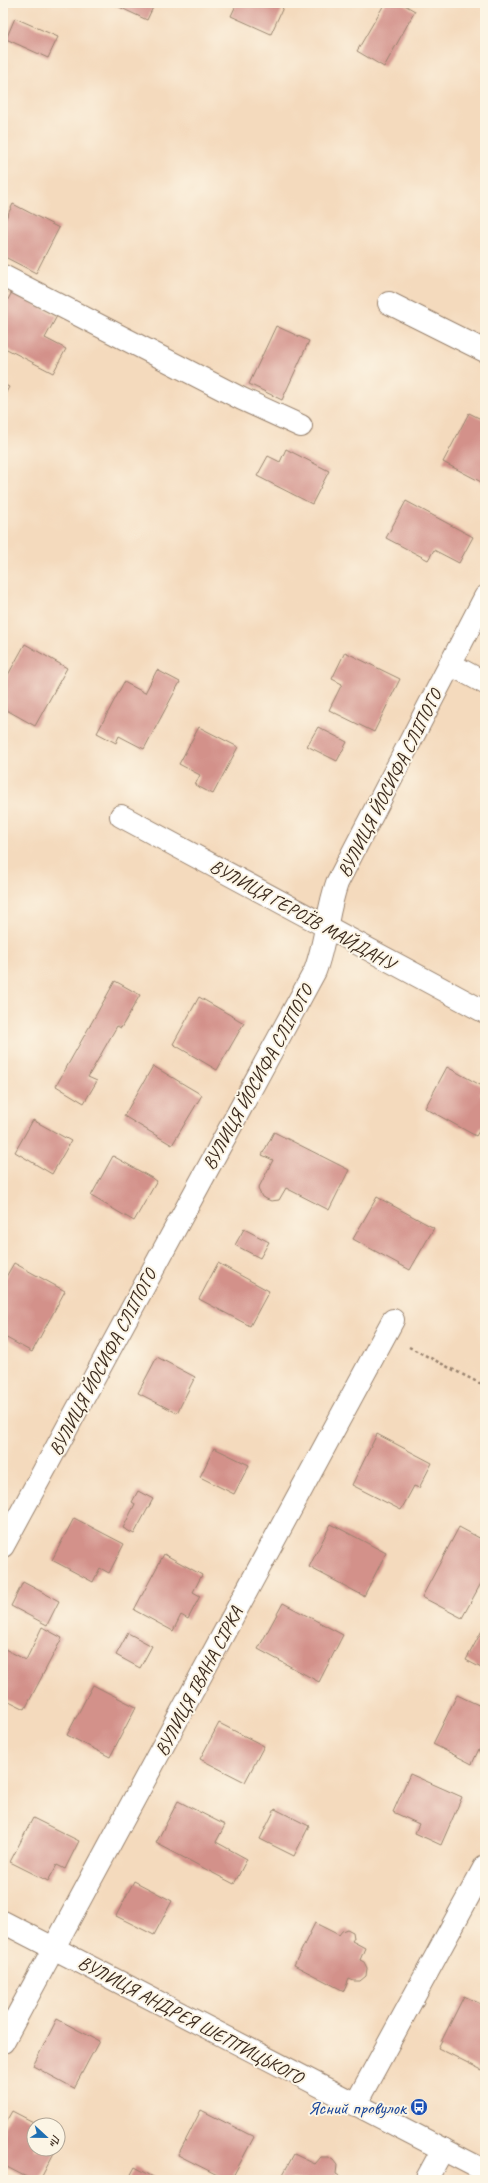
<svg xmlns="http://www.w3.org/2000/svg" width="488" height="2183" font-family="Caveat,sans-serif">
<style>
.building{fill:#d3918a}
.lines{fill:none;stroke-linecap:round;stroke-linejoin:round}
.minor-casing{stroke:#98826e;stroke-width:24}
.path{stroke:#98826e;stroke-width:2.5;stroke-dasharray:3 3;stroke-linecap:butt}
.minor{stroke:#fff;stroke-width:22}
.labels{text-anchor:middle;stroke-width:4;stroke-linejoin:round;paint-order:stroke}
.street-label{font-size:19px;fill:#3b2a1e;stroke:#fcf5e5}
.transit-label{font-size:19px;fill:#164399;stroke:#fcf5e5;text-anchor:end}
</style>
<rect width="100%" height="100%" fill="#fcf5e5"/>
<filter id="ink" filterUnits="userSpaceOnUse"><feTurbulence type="fractalNoise" baseFrequency=".025" numOctaves="2"/><feDisplacementMap in="SourceGraphic" scale="8" xChannelSelector="R" yChannelSelector="G"/><feConvolveMatrix kernelMatrix="1 2 1 2 8 2 1 2 1" color-interpolation-filters="sRGB"/></filter>
<filter id="wash" filterUnits="userSpaceOnUse"><feTurbulence type="fractalNoise" baseFrequency=".012" numOctaves="4" result="noise"/><feDisplacementMap in="SourceGraphic" scale="16" xChannelSelector="R" yChannelSelector="G"/><feGaussianBlur stdDeviation="0.9" result="paint"/><feColorMatrix in="noise" values="0 0 0 0 0 0 0 0 0 0 0 0 0 0 0 0 0 1.4 0 .05"/><feComposite in="paint" operator="in"/></filter>
<g filter="url(#wash)">
<rect width="100%" height="100%" fill="#f4dabd"/>
<g id="blocks">
<g class="building">
<path d="M116,3H155L147,20L115,5Z"/>
<path d="M237,3H285L271,34L231,16Z"/>
<path d="M385,3H401L415,11L384,67L357,51Z"/>
<path d="M15,18L58,37L48,58L6,39Z"/>
<path d="M13,204L59,228L36,273L3,256V224Z"/>
<path d="M12,292L57,316L45,338L66,349L53,373L3,347V309Z"/>
<path d="M276,326L309,341L282,400L249,384Z"/>
<path d="M3,384L9,387L3,398Z"/>
<path d="M469,413L485,421V484L443,462Z"/>
<path d="M286,449L329,471L312,504L257,476L268,456L280,462Z"/>
<path d="M406,501L473,537L459,563L434,550L428,560L386,538Z"/>
<path d="M25,644L67,668L35,726L3,708V684Z"/>
<path d="M345,652L400,679L374,732L329,710L342,684L332,679Z"/>
<path d="M157,670L180,682L144,749L119,736L116,743L97,733L124,682L145,693Z"/>
<path d="M199,727L238,747L213,794L195,785L200,775L179,764Z"/>
<path d="M318,727L347,742L337,761L307,746Z"/>
<path d="M115,981L140,995L121,1028L117,1026L88,1077L97,1081L84,1103L56,1086Z"/>
<path d="M199,997L244,1023L217,1070L173,1044Z"/>
<path d="M153,1066L202,1095L172,1145L124,1116Z"/>
<path d="M447,1067L484,1087L480,1095L485,1097V1121L476,1136L425,1108Z"/>
<path d="M33,1120L71,1141L52,1174L15,1152Z"/>
<path d="M274,1132L349,1170L329,1210L286,1188L279,1200L271,1201L262,1197L258,1189L273,1160L262,1155Z"/>
<path d="M113,1156L157,1181L134,1221L91,1196Z"/>
<path d="M377,1197L434,1228L410,1270L353,1239Z"/>
<path d="M244,1229L269,1242L260,1258L235,1245Z"/>
<path d="M14,1263L65,1291L32,1352L3,1336V1282Z"/>
<path d="M218,1263L269,1291L250,1326L199,1299Z"/>
<path d="M157,1357L195,1377L177,1413L138,1393Z"/>
<path d="M377,1434L432,1463L419,1488L414,1486L401,1510L352,1485Z"/>
<path d="M214,1448L249,1465L234,1494L200,1477Z"/>
<path d="M138,1491L153,1499L134,1534L123,1528L135,1504L132,1502Z"/>
<path d="M74,1518L124,1544L109,1573L100,1568L93,1582L52,1560Z"/>
<path d="M331,1524L386,1553L364,1596L309,1567Z"/>
<path d="M459,1527L485,1541V1576L462,1618L422,1597Z"/>
<path d="M164,1554L202,1575L193,1592L200,1596L188,1619L181,1615L173,1631L134,1610Z"/>
<path d="M23,1582L59,1601L47,1625L11,1606Z"/>
<path d="M283,1603L343,1635L319,1682L258,1649Z"/>
<path d="M485,1625V1670L466,1660Z"/>
<path d="M42,1627L62,1638L25,1709L3,1698V1648L26,1660Z"/>
<path d="M128,1633L152,1646L140,1668L116,1655Z"/>
<path d="M93,1685L136,1707L110,1757L67,1735Z"/>
<path d="M457,1695L485,1708V1753L479,1749L472,1764L433,1744Z"/>
<path d="M219,1723L264,1746L245,1782L200,1759Z"/>
<path d="M410,1774L462,1797L441,1845L415,1833L419,1824L393,1812Z"/>
<path d="M178,1801L225,1825L216,1842L247,1859L234,1884L156,1843Z"/>
<path d="M275,1809L309,1826L294,1856L260,1839Z"/>
<path d="M33,1818L79,1841L65,1869L57,1865L48,1881L10,1862Z"/>
<path d="M134,1881L172,1901L154,1935L116,1916Z"/>
<path d="M315,1923L339,1935L342,1931L347,1929L353,1932L354,1938L352,1941L365,1948L360,1960L364,1962L367,1968L366,1976L360,1981H354L349,1979L344,1991L294,1965Z"/>
<path d="M464,1996L485,2006V2064L482,2070L438,2048Z"/>
<path d="M57,2019L99,2041L74,2088L33,2066Z"/>
<path d="M201,2110L254,2137L231,2180H227L178,2155Z"/>
<path d="M12,2111L39,2125H34V2149H56L40,2180H32L3,2165V2127Z"/>
<path d="M58,2135L62,2137L58,2144Z"/>
<path d="M294,2154L315,2164L321,2157H328L333,2160L337,2165L336,2174L347,2180H280Z"/>
<path d="M135,2167L159,2180H128Z"/>
</g>
</g>
</g>
<g filter="url(#ink)">
<use href="#blocks" fill-opacity="0" stroke="#98826e" stroke-width="1"/>
<g class="lines">
<defs>
<g id="minor">
<path d="M3,276L242,399L301,426"/>
<path d="M389,303L485,351"/>
<path d="M450,664L485,683"/>
<path d="M121,816L485,1012"/>
<path d="M3,1546L315,971C326,942 327,911 337,883L485,597"/>
<path d="M3,1922L485,2171"/>
<path d="M3,2042L393,1320"/>
<path d="M355,2105L485,1866"/>
<path d="M426,2180L443,2149"/>
</g>
</defs>
<use href="#minor" class="minor-casing"/>
<path class="path" d="M409,1347L485,1386"/>
<use href="#minor" class="minor"/>
</g>
</g>
<defs>
<symbol id="bus-disc" viewBox="-11 -11 22 22"><circle r="9.5" fill="#1a4fb4" stroke="#fcf5e5"/><path d="M-5-6H5V4H4V6H2V4H-2V6H-4V4H-5ZM-3.5-4V0h7V-4ZM-3.5 1.2v1.5H-2V1.2ZM2 1.2v1.5H3.5V1.2Z" fill="#fff"/></symbol>
</defs>
<g fill-rule="evenodd">
<use href="#bus-disc" x="409" y="2097" width="20" height="20"/>
</g>
<g class="labels">
<g class="street-label">
<text transform="translate(389 783) rotate(-63)" y="7">ВУЛИЦЯ ЙОСИФА СЛІПОГО</text>
<text transform="translate(303 914) rotate(29)" y="7">ВУЛИЦЯ ГЕРОЇВ МАЙДАНУ</text>
<text transform="translate(257 1077) rotate(-61)" y="7">ВУЛИЦЯ ЙОСИФА СЛІПОГО</text>
<text transform="translate(102 1362) rotate(-62)" y="7">ВУЛИЦЯ ЙОСИФА СЛІПОГО</text>
<text transform="translate(198 1681) rotate(-62)" y="7">ВУЛИЦЯ ІВАНА СІРКА</text>
<text transform="translate(191 2019) rotate(28)" y="7">ВУЛИЦЯ АНДРЕЯ ШЕПТИЦЬКОГО</text>
</g>
<g class="transit-label">
<text x="406" y="2114">Ясний провулок</text>
</g>
</g>
<rect width="488" height="2183" fill="none" stroke="#fcf5e5" stroke-width="16"/>
<g transform="translate(46 2137) rotate(112)"><circle r="19" fill="#fcf5e5" stroke="#afa495"/>
<path d="M0-3L7 15L0 10L-7 15Z" fill="#1f6fb2"/>
<text y="-6" font-size="11" font-weight="bold" text-anchor="middle" fill="#3b2a1e">Пн</text>
</g>
</svg>
